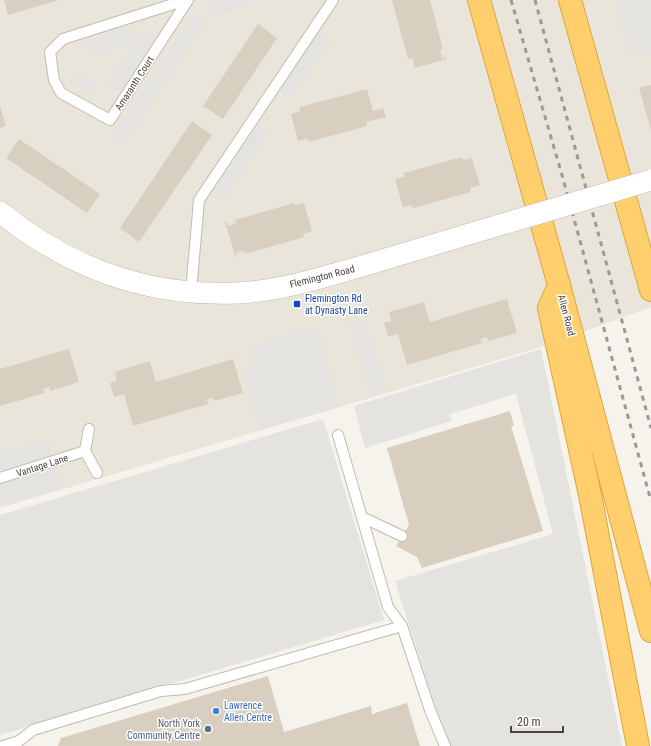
<svg xmlns="http://www.w3.org/2000/svg" width="651" height="746" font-family="'Roboto Condensed',sans-serif">
<style>
.residential{fill:#eae5da}
.parking{fill:#e5e3e0}
.building{fill:#d8cfc1}
.lines{fill:none;stroke-linecap:round;stroke-linejoin:round}
.lane-casing{stroke:#c2bbae;stroke-width:12}
.street-casing{stroke:#c2bbae;stroke-width:22}
.highway-casing{stroke:#e0a43c;stroke-width:24}
.lane{stroke:#fff;stroke-width:10}
.street{stroke:#fff;stroke-width:21}
.highway{stroke:#ffcf6e;stroke-width:22}
.rail{stroke:#9a9a9a;stroke-width:3;stroke-dasharray:5 5;stroke-linecap:butt}
.street-bridge-casing{stroke:#c2bbae;stroke-width:22;stroke-linecap:butt}
.street-bridge{stroke:#fff;stroke-width:21}
.transit-dot{fill:#1a4fb4;stroke:#fff;stroke-width:1.5}
.shop-dot{fill:#3f7fe0;stroke:#fff;stroke-width:1.5}
.service-dot{fill:#5c6f8a;stroke:#fff;stroke-width:1.5}
.labels{text-anchor:middle;stroke-width:3;stroke-linejoin:round;paint-order:stroke}
.street-label{font-size:10px;fill:#4b4439;stroke:#fff}
.transit-label{font-size:10px;fill:#164399;stroke:#fff;text-anchor:start}
.shop-label{font-size:10px;fill:#366cbe;stroke:#fff;text-anchor:start}
.service-label{font-size:10px;fill:#4e5e75;stroke:#fff;text-anchor:end}
</style>
<rect width="100%" height="100%" fill="#f6f3ec"/>
<path class="residential" d="M0,0H651V307L541,347L0,508Z"/>
<g class="parking">
<path d="M216,0H255L256,2L211,15L209,7L205,3Z"/>
<path d="M615,0H651V52L632,58Z"/>
<path d="M194,13L205,23L125,145L112,135Z"/>
<path d="M127,27L132,44L89,57L84,41Z"/>
<path d="M144,29L157,38L120,92L107,83Z"/>
<path d="M316,31L331,41L290,99L276,89Z"/>
<path d="M78,70L96,82L92,92V96L68,80L72,78Z"/>
<path d="M255,123L268,133L224,197L210,188Z"/>
<path d="M364,320L386,391L370,396L349,324Z"/>
<path d="M317,325L340,407L259,430L243,374L255,370L248,346Z"/>
<path d="M541,349L622,746H448L395,581L553,534L516,394L450,414L452,421L365,448L354,406Z"/>
<path d="M323,419L384,620L0,735V515Z"/>
<path d="M47,438L62,488L0,506V452Z"/>
</g>
<g class="building">
<path d="M4,0H59L8,15Z"/>
<path d="M392,0H430L443,49L440,50L442,58L446,57V59L415,68L412,58L408,59Z"/>
<path d="M258,24L277,38L223,119L203,106Z"/>
<path d="M651,85V130L639,88Z"/>
<path d="M367,89L373,111L383,108L386,117L366,122L367,126L309,142L308,139L298,141L291,114L300,111V107Z"/>
<path d="M0,106L6,126L0,128Z"/>
<path d="M192,121L212,135L139,242L120,228Z"/>
<path d="M19,139L100,194L87,213L6,158Z"/>
<path d="M462,157L463,160L472,158L480,185L470,188L471,192L413,208L412,205L403,207L395,179L404,177V173Z"/>
<path d="M294,203V206L304,203L312,231L303,234L304,237L245,254L244,251L236,253L237,257L236,258L225,222H227L228,226L236,223L235,220Z"/>
<path d="M507,299L517,333L488,341L487,337L480,339L482,343L407,365L398,334L388,336L384,323L391,321L389,312L424,302L430,322Z"/>
<path d="M69,349L79,382L50,391L49,387L43,389L44,393L0,406V369Z"/>
<path d="M233,359L243,393L214,401L213,398L207,399L208,404L133,426L124,394L114,397L110,383L117,381L115,372L150,361L156,382Z"/>
<path d="M510,411L514,426H511L543,531L422,568L417,557L396,546L409,525L387,448Z"/>
<path d="M268,676L284,732L371,706L372,714L407,703L420,746H58L61,738Z"/>
</g>
<g class="lines">
<defs>
<g id="lane">
<path d="M186,0L63,39L50,52L54,80L61,93L110,120L188,0"/>
<path d="M191,292L199,200L333,0"/>
<path d="M338,435L388,607L402,626"/>
<path d="M85,451L97,473"/>
<path d="M0,478L85,451L89,429"/>
<path d="M362,517L402,536"/>
<path d="M3,746L19,741L33,730L161,691L185,689L402,626L430,710L445,746"/>
</g>
<path id="street" d="M0,212C69,268 149,297 238,293C279,291 320,278 359,267C398,255 437,244 476,232"/>
<g id="highway">
<path d="M479,0L559,285L651,631"/>
<path d="M570,0L651,290"/>
<path d="M559,285L549,308L590,495L638,746"/>
</g>
</defs>
<use href="#lane" class="lane-casing"/>
<use href="#street" class="street-casing"/>
<use href="#highway" class="highway-casing"/>
<use href="#lane" class="lane"/>
<use href="#street" class="street"/>
<use href="#highway" class="highway"/>
<g class="rail">
<path d="M511,0L562,175L651,501"/>
<path d="M535,0L651,428"/>
</g>
<defs>
<path id="street-bridge" d="M476,232L651,180"/>
</defs>
<use href="#street-bridge" class="street-bridge-casing"/>
<use href="#street-bridge" class="street-bridge"/>
</g>
<rect class="transit-dot" x="293" y="300" width="8" height="8" rx="2"/>
<circle class="shop-dot" cx="216" cy="711" r="4"/>
<circle class="service-dot" cx="208" cy="729" r="4"/>
<g class="labels">
<g class="street-label">
<text transform="translate(134 83) rotate(-57)" y="4">Amaranth Court</text>
<text transform="translate(322 276) rotate(-14)" y="4">Flemington Road</text>
<text transform="translate(567 315) rotate(75)" y="4">Allen Road</text>
<text transform="translate(42 465) rotate(-18)" y="4">Vantage Lane</text>
</g>
<g class="transit-label">
<text x="305" y="302">Flemington Rd<tspan x="305" dy="12">at Dynasty Lane</tspan></text>
</g>
<g class="shop-label">
<text x="224" y="709">Lawrence<tspan x="224" dy="12">Allen Centre</tspan></text>
</g>
<g class="service-label">
<text x="200" y="727">North York<tspan x="200" dy="12">Community Centre</tspan></text>
</g>
</g>
<path d="M511 726v6h52v-6" fill="none" stroke="#4b4439" stroke-width="2"/>
<text x="517" y="726" font-size="12" fill="#4b4439" stroke="#ffffff" stroke-width="3" paint-order="stroke">20 m</text>
</svg>
